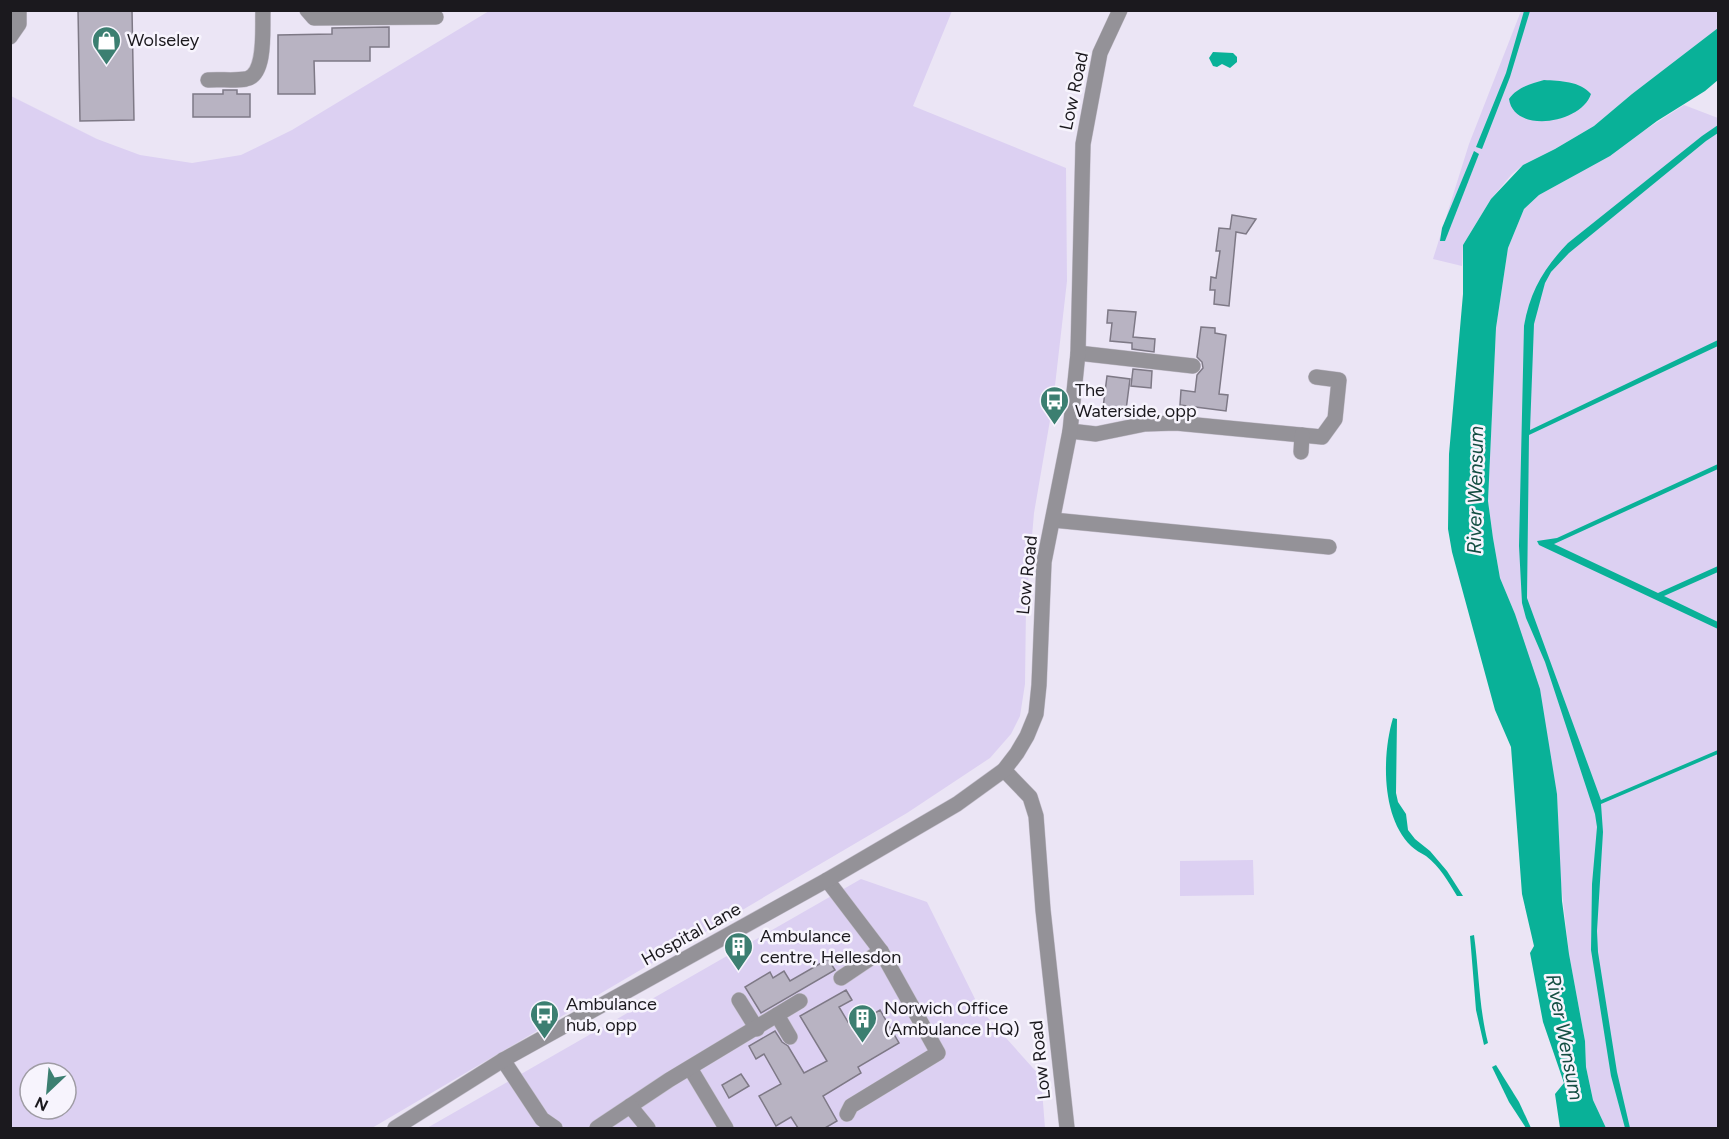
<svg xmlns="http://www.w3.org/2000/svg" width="1729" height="1139" font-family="Figtree,sans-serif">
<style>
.green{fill:#dcd0f2;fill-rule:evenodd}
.water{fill:#09b198}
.building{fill:#b8b3c2;stroke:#7e7986;stroke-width:1.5}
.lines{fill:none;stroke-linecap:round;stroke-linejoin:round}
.minor-casing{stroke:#c6c0ce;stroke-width:16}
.minor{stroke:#949298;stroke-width:15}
.labels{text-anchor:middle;stroke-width:5;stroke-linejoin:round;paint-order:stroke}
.poi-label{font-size:18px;fill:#1b191e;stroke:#f7f4fd;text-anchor:start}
.street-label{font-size:18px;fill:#1b191e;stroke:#f7f4fd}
.water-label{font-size:20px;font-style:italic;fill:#144e43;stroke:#f7f4fd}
</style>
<rect width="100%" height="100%" fill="#ebe5f5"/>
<g class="green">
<path d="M489,11H952L913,106L1066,168L1067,281L1053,403L1034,513L1026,606L1025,684L1020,716L1011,734L990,758L907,813L372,1128H11V96L97,139L140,155L192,163L241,155L292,130ZM30,1073H66V1109H30Z"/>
<path d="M1521,11H1718V28L1632,94L1594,126L1555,149L1523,165L1512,174L1491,199L1463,245L1462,266L1433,259L1469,144Z"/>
<path d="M1684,105L1718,118V1128H1606L1593,1100L1586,1067L1585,1041L1569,954L1559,865L1557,794L1515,614L1500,578L1493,538L1488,501L1496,328L1508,248L1524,209L1539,195L1570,178Z"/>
<path d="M1253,860L1254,895L1180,896V861Z"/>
<path d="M861,879L927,902L980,1009L1041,1077L1045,1128H427Z"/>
</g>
<g class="water">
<path d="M1524,11H1530L1510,77L1482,149L1476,147L1506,73Z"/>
<path d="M1718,28V80L1705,91L1657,121L1610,156L1539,195L1524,209L1508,248L1496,328L1488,501L1493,538L1500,578L1515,614L1540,689L1557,794L1562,901L1569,954L1585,1041L1586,1067L1593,1100L1606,1128H1560L1555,1094L1564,1083L1543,1022L1530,953L1534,946L1522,894L1511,747L1495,710L1452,552L1448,529L1449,454L1463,294V245L1491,199L1523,165L1555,149L1594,126L1632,94Z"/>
<path d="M1213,52L1233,53L1237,57V62L1230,68L1222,64L1217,67L1213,66L1209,58Z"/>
<path d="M1544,80C1560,81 1580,81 1591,94C1581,124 1514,134 1509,99C1517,87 1531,84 1544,80Z"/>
<path d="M1718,125V133L1706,141L1569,253L1551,272L1545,283L1534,324L1530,430L1718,340V346L1529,435L1527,598L1601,800L1718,750V754L1601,804L1603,832L1597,931L1598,952L1617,1072L1630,1128H1625L1611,1076L1591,950L1592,884L1597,827L1595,814L1545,662L1526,618L1522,603L1519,546L1524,326C1530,291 1544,268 1568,243L1702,136Z"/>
<path d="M1474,151L1479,154L1445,241H1440L1442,228Z"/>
<path d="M1718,464V469L1554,544L1658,593L1718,566V572L1664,596L1718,622V629L1539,545L1537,541L1557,538Z"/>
<path d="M1393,718L1397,719L1396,793L1398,802L1406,814L1408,830L1415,839L1430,851L1447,871L1463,896H1457C1448,881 1440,867 1426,856C1421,853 1415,850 1411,846C1381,817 1382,755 1393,718Z"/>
<path d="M1474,935C1479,971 1479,1008 1488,1043L1484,1045L1476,1010L1470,936Z"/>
<path d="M1496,1065L1519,1102L1531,1128H1526L1509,1102L1492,1067Z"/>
</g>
<g class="building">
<path d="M78,10H132L134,120L80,121Z"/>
<path d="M389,27V47H370V61H314L315,94H278V35L332,34V28Z"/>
<path d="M223,90H237V94H250V117H193V94H223Z"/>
<path d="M1232,215L1256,219L1246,234L1236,232L1229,306L1214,304L1215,290H1210L1211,277L1216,278L1220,251H1216L1219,228L1230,229Z"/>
<path d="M1108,310L1136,312L1133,337L1155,339L1154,352L1132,349V343L1110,341L1112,323H1107Z"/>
<path d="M1201,327L1215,328V333L1226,335L1219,394L1228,395L1226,411L1180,405L1181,390L1195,392L1197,375L1203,368L1202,362L1197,357Z"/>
<path d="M1133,369L1152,371L1151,388L1131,386Z"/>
<path d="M1107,376L1130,379L1126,410L1103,408Z"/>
<path d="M828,959L835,970L761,1013L745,987L770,972L773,978L784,971L790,981Z"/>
<path d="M846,990L852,1000L839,1007L851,1027L880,1010L899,1043L858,1067L861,1073L823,1096L837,1121L825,1128H798L791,1117L776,1126L759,1096L781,1084L764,1054L756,1059L749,1046L775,1031L782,1042L788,1046L804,1073L827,1061L800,1016Z"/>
<path d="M741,1074L749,1086L729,1098L722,1085Z"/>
</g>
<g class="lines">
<defs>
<g id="minor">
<path d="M307,10L314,18L436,17"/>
<path d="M10,37L19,24V10"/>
<path d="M208,80C220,79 234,81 246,79C267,75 262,27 263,10"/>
<path d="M1078,353L1193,366"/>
<path d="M1070,431L1096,434L1145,424L1176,423L1322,437L1335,419L1339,380L1316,377"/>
<path d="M1301,452L1302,435"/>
<path d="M1053,520L1329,547"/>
<path d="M1004,770L1030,797L1036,816L1043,910L1067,1128"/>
<path d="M827,880L881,951L938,1053L851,1106L847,1114"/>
<path d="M841,978L881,951"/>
<path d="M739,1000L757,1029"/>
<path d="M777,1015L790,1037"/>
<path d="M503,1060L542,1119L555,1128"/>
<path d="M690,1068L726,1128"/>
<path d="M630,1106L669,1080L800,1001"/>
<path d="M395,1128L503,1060L827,880L957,804L1004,770L1017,753L1027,736L1036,714L1039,685L1044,562L1070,431L1078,353L1083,144L1100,53L1120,10"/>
<path d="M597,1128L630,1106L648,1128"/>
</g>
</defs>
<use href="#minor" class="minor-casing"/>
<use href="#minor" class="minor"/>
</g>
<defs>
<symbol id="shop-pin" viewBox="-11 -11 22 30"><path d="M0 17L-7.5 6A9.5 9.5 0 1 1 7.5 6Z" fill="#3c7f71" stroke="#f7f4fd"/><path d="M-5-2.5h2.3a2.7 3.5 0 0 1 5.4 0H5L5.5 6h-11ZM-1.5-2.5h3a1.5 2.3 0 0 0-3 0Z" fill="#fff"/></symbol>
<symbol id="bus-pin" viewBox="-11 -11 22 30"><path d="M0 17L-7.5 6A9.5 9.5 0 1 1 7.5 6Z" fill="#3c7f71" stroke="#f7f4fd"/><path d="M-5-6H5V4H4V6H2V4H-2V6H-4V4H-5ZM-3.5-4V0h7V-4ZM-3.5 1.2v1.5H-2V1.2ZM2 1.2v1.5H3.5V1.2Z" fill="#fff"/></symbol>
<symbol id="building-pin" viewBox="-11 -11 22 30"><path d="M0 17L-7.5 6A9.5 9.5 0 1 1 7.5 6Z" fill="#3c7f71" stroke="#f7f4fd"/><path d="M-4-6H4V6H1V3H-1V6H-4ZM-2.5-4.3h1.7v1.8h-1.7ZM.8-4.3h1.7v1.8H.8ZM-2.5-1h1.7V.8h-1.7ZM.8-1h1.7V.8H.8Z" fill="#fff"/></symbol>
</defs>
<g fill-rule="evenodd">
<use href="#shop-pin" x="90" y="24" width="33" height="45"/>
<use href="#bus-pin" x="1038" y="384" width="33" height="45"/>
<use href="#building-pin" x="722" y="930" width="33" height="45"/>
<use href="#bus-pin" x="528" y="998" width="33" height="45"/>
<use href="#building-pin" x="846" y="1002" width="33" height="45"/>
</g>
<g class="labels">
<g class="poi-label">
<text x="127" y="46">Wolseley</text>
<text x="1075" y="396">The<tspan x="1075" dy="21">Waterside, opp</tspan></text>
<text x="760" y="942">Ambulance<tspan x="760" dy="21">centre, Hellesdon</tspan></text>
<text x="566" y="1010">Ambulance<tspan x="566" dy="21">hub, opp</tspan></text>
<text x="884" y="1014">Norwich Office<tspan x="884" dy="21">(Ambulance HQ)</tspan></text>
</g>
<g class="street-label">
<text transform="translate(1074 91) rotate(-78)" y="6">Low Road</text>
<text transform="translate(1027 575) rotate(-84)" y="6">Low Road</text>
<text transform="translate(691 934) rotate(-29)" y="6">Hospital Lane</text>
<text transform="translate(1040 1060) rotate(-96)" y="6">Low Road</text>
</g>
<g class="water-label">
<text transform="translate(1475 490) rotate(-89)" y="7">River Wensum</text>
<text transform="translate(1565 1037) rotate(79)" y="7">River Wensum</text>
</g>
</g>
<rect width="1729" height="1139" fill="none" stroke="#1b191e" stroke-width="24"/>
<g transform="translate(48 1091) rotate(206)"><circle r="28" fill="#f7f4fd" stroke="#9f9ca4" stroke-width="1.5"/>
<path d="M0-4.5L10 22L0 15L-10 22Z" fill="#3c7f71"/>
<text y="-9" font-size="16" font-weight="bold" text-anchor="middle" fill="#1b191e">N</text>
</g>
</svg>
